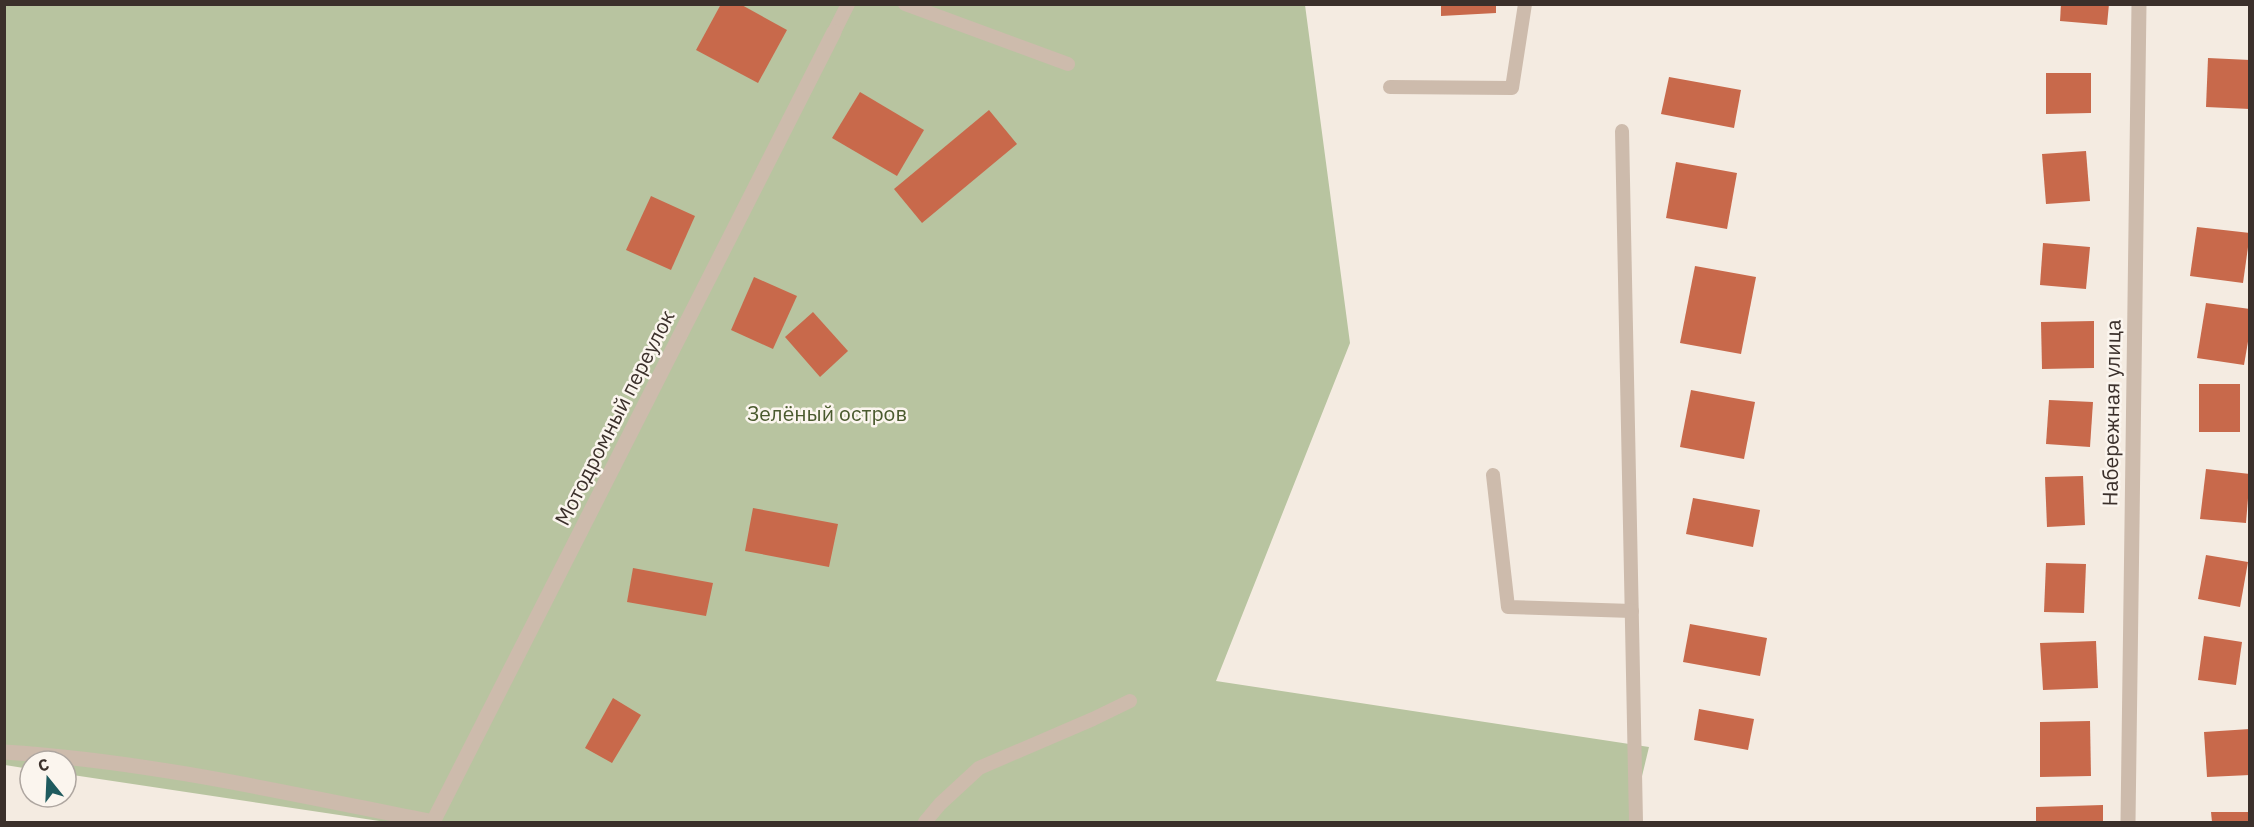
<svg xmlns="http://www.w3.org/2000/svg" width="2254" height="827" font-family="'IBM Plex Sans',sans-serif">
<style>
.green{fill:#b8c4a0}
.building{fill:#c8694b}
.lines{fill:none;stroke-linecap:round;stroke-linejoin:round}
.service{stroke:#cdbbac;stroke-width:14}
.minor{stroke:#cdbbac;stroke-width:15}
.tertiary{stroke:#cdbbac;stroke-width:15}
.labels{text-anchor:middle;stroke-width:5;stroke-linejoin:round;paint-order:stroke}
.street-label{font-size:21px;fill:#3b302b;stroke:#fbf5ee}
.park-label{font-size:21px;fill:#4a5a2e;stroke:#fbf5ee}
</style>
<rect width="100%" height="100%" fill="#f4ebe1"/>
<path class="green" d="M4,5H1305L1350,343L1216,681L1649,747L1631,822H386L66,774V761H30V769L5,765Z"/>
<g class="building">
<path d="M721,4H740L787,30L758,83L696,50Z"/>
<path d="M1441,4H1496V13L1441,16Z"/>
<path d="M2061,4H2109L2107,25L2060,21Z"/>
<path d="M2208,58L2250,60V109L2206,107Z"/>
<path d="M2046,73H2091V113L2046,114Z"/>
<path d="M1669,77L1741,90L1734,128L1661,114Z"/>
<path d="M860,92L924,130L897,176L832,138Z"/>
<path d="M989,110L1017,144L922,223L894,189Z"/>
<path d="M2086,151L2090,201L2046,204L2042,154Z"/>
<path d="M1676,162L1737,173L1727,229L1666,218Z"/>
<path d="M651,196L695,216L671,270L626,250Z"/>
<path d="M2197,227L2250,233L2243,283L2190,276Z"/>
<path d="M2043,243L2090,247L2086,289L2040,285Z"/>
<path d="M1695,266L1756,277L1741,354L1680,343Z"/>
<path d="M754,277L797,296L773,349L731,330Z"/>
<path d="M2206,303L2250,309V330L2244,365L2197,358Z"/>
<path d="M813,312L848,351L820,377L785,337Z"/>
<path d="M2094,321V368L2042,369L2041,322Z"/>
<rect x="2199" y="384" width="41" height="48"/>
<path d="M1691,390L1755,402L1744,459L1680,447Z"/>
<path d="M2049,400L2093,402L2090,447L2046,444Z"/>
<path d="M2206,469L2250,474L2246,523L2200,519Z"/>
<path d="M2083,476L2085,525L2047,527L2045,477Z"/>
<path d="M1693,498L1760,510L1753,547L1686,534Z"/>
<path d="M753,508L838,524L829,567L745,551Z"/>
<path d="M2206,555L2248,562L2240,607L2198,599Z"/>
<path d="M2046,563L2086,564L2084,613L2044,612Z"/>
<path d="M633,568L713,583L706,616L627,602Z"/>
<path d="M1690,624L1767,638L1760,676L1683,662Z"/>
<path d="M2204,636L2242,642L2236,685L2198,680Z"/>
<path d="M2096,641L2098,688L2043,690L2040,643Z"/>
<path d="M613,698L641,715L612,763L585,748Z"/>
<path d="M1699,709L1754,719L1748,750L1694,740Z"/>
<path d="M2090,721L2091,776L2040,777V722Z"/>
<path d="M2250,729V775L2207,777L2204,732Z"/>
<path d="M2103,805V822H2036V807Z"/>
<path d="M2211,812H2250V822H2212Z"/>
</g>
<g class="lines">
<g class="service">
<path d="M905,4L1068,64"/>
<path d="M834,32L848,4"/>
<path d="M1390,87L1512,88L1525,4"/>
<path d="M1622,131L1636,822"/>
<path d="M1493,475L1508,607L1632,611"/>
<path d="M925,822L940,804L979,768L1093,719L1130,701"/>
</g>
<g class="minor">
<path d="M4,752C149,761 292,794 433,822"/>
<path d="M433,822L834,32"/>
</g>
<path class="tertiary" d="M2128,822L2139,4"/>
</g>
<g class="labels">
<g class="street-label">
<text transform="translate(2112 413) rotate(-89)" y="7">Набережная улица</text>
<text transform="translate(615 418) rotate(-63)" y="7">Мотодромный переулок</text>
</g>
<g class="park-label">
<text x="827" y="421">Зелёный остров</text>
</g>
</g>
<rect width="2254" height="827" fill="none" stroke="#3b302b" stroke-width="12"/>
<g transform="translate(48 779) rotate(342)"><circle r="28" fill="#fbf5ee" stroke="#aea6a0" stroke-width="1.5"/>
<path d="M0-4.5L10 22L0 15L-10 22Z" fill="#1f5a5e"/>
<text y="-9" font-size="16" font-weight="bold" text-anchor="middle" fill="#3b302b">С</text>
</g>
</svg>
